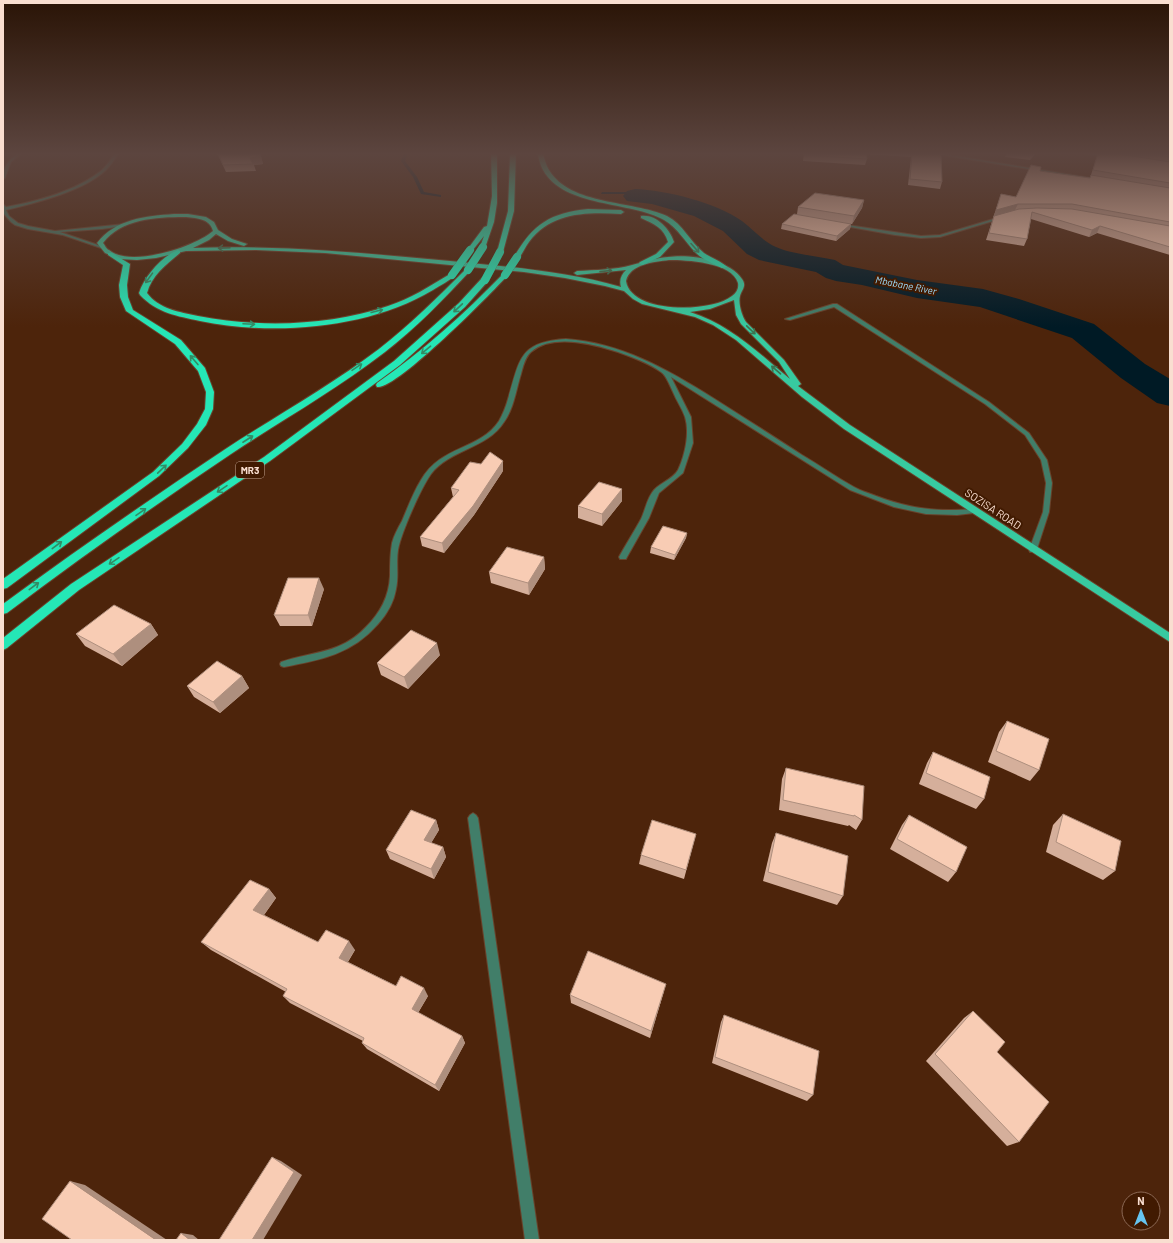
<svg xmlns="http://www.w3.org/2000/svg" width="1173" height="1243" font-family="Barlow,sans-serif">
<style>
.lines{fill:none;stroke-linecap:round;stroke-linejoin:round}
.stream{fill:#001a25;fill-rule:evenodd}
.river{fill:#001a25;fill-rule:evenodd}
.street-casing{stroke:#69422b;stroke-width:2}
.primary-casing{stroke:#69422b;stroke-width:2}
.highway-casing{stroke:#69422b;stroke-width:2}
.street{fill:#417e69;fill-rule:evenodd}
.primary{fill:#37caa0;fill-rule:evenodd}
.highway{fill:#25e7b6;fill-rule:evenodd}
.highway-bridge-casing{stroke:#69422b;stroke-width:8;stroke-linecap:butt}
.highway-bridge{stroke:#25e7b6;stroke-width:8}
.wall{fill:#d5af9b}
.shaded-wall{fill:#ae8f7e}
.building{fill:#f8ccb4;stroke:#ae8f7e}
.oneway{stroke:#3c7250}
.oneway2{stroke:#328b65}
.labels{text-anchor:middle;stroke-width:4;stroke-linejoin:round;paint-order:stroke}
.far-water-label{font-size:10px;font-style:italic;fill:#9dddfc;stroke:#411a01}
.shield{fill:#411a01;stroke:#c2a392;stroke-width:1}
.shield-label{font-size:10px;font-weight:bold;fill:#f9ded0}
.street-label{font-size:11px;fill:#f9ded0;stroke:#411a01}
</style>
<rect width="100%" height="100%" fill="#4d240b"/>
<g class="lines">
<g class="stream">
<path d="M404,153H408L405,161L417,177L424,192L441,195V197L421,194L413,177L401,161Z"/>
<path d="M602,192H626L637,196L635,197L626,194H601Z"/>
</g>
<path class="river" d="M635,189C666,190 717,203 742,221C753,229 762,241 776,247C791,254 817,256 835,260L843,265L917,280L983,289L1019,299L1094,324L1145,364L1170,379V406L1157,403L1121,378L1072,338L980,307L917,298L862,285L836,281L826,278L816,272L759,260L747,254L723,231L694,216L652,204L627,201L623,196L627,191Z"/>
<defs>
<g id="street">
<path d="M18,153H22L11,162L5,178L3,179C3,166 8,161 18,153Z"/>
<path d="M115,153H119C115,159 111,165 106,170C84,191 36,203 6,210L9,216L18,223L28,226L55,231L125,224L126,225L124,226L102,229L60,232L104,247V249L63,235L28,229L15,225L11,222L4,214L3,204L6,207C38,201 76,191 102,170C107,165 111,159 115,153Z"/>
<path d="M930,153H938L1091,178L1089,179Z"/>
<path d="M1083,153H1090L1110,157L1108,158Z"/>
<path d="M1000,217L1003,218L940,237L921,238L895,235L839,225L841,224L921,236L940,235Z"/>
<path d="M833,304H837L989,402L1029,433L1047,460L1052,483L1049,512L1036,552H1030L1029,550L1043,512L1046,483L1041,460L1025,435L985,404L834,307L790,320L785,319Z"/>
<path d="M566,339C621,343 667,369 713,398C743,417 773,436 802,455C819,465 836,477 854,487C861,491 869,493 876,496C910,509 938,512 974,509L977,511L974,513L957,515L926,514L894,507L850,490L671,377L691,417L693,443L683,473L659,493L649,518L627,557L626,559H620L619,557C626,544 634,532 641,519C645,511 647,498 654,490C660,483 673,479 678,470C685,455 690,433 685,417C682,408 676,400 673,392C670,386 666,375 661,372C649,363 632,357 618,352C594,344 552,333 531,352C525,357 523,367 521,374C516,390 514,408 504,422C487,449 450,449 431,474C421,488 401,533 398,550C396,563 399,576 396,589C394,602 387,614 378,624C352,654 321,660 284,667L281,666L280,664L281,662C313,651 341,654 366,627C380,613 389,597 390,576C390,565 390,554 392,543C394,535 398,528 402,521C408,507 413,493 421,480C441,445 480,450 499,421C503,414 506,406 508,399C520,359 519,342 566,339Z"/>
<path d="M473,813L476,815L478,818L539,1240H525L468,818L470,815Z"/>
</g>
<path id="primary" d="M174,214H188L206,217L214,222L218,230L232,239L247,244L244,246L228,241L216,234L209,240L193,248C279,245 365,253 450,261C508,267 566,271 621,287C619,280 621,275 626,270L577,275L574,273L577,271C595,270 614,270 632,265C644,262 655,258 668,257C689,254 729,259 742,279C747,286 742,289 740,296C738,303 742,316 746,322L784,360L801,384L798,386L850,425L1170,633V642L844,429L802,397L736,340L713,325L695,317L642,304L633,299L624,291L605,286L565,278L524,272L325,253L256,250L186,251L156,258L137,260L120,259L105,253L97,243C115,219 146,216 174,214ZM184,217C195,218 210,218 213,231C195,247 130,268 109,250C106,249 105,245 103,243C121,219 156,217 184,217ZM669,260C686,260 732,262 738,283C739,289 736,293 732,296C711,313 631,314 626,281C630,264 654,262 669,260ZM734,300L736,315L741,324L779,362L790,379C759,353 729,324 690,312L710,309Z"/>
<g id="highway">
<path d="M491,153H497V203L494,222L485,248L480,247L484,236L472,251L470,252L467,250L484,227L487,226L492,196Z"/>
<path d="M510,153H516L514,211L503,252L500,254L497,252L508,211Z"/>
<path d="M537,153H543C544,158 546,165 549,170C571,206 632,200 667,216C683,224 690,242 704,253C711,258 721,261 727,267L722,268C713,263 703,260 696,253C685,242 678,228 664,220C631,201 564,208 543,170C540,165 539,158 537,153Z"/>
<path d="M588,209L621,210L624,212L621,214C587,212 551,212 529,242C525,247 523,253 519,258L514,257C533,224 550,213 588,209Z"/>
<path d="M641,216C656,214 670,229 674,242L660,257L642,265L639,263L640,262L656,254L668,242C664,228 654,224 641,218Z"/>
<path d="M178,250L180,251V253C166,265 152,275 147,293C159,309 179,312 198,316C260,328 328,326 388,306C410,299 430,286 450,274L455,275C450,281 440,285 433,290C368,329 273,336 200,321C177,316 157,313 140,295L139,293C144,277 162,256 178,250Z"/>
<path d="M108,253H112L130,264L127,285L128,297L133,310L181,340L205,368L214,392L213,409L206,425L188,448L159,476L7,588L3,589V579L153,472L182,444L197,424L205,409L206,392L198,371L175,344L126,311L120,297L119,285L123,265L108,255Z"/>
<path d="M468,268L471,270L470,271C443,300 416,328 385,352C336,390 282,420 231,454C155,505 80,558 7,613L3,614V604C75,551 149,500 224,450C276,416 330,386 379,349C410,325 438,297 466,269Z"/>
<path d="M505,273L508,275L507,276C491,294 395,391 377,387L376,385L377,383C423,351 464,314 503,274Z"/>
<path d="M482,278H488L489,280L465,307L400,365L270,461L79,590L7,648L3,650V638L71,584L264,457L394,361L459,303Z"/>
</g>
</defs>
<use href="#street" class="street-casing"/>
<use href="#primary" class="primary-casing"/>
<use href="#highway" class="highway-casing"/>
<use href="#street" class="street"/>
<use href="#primary" class="primary"/>
<use href="#highway" class="highway"/>
<defs>
<g id="highway-bridge">
<path d="M468,270L483,247"/>
<path d="M452,275L470,250"/>
<path d="M505,275L517,257"/>
<path d="M485,280L500,252"/>
</g>
</defs>
<use href="#highway-bridge" class="highway-bridge-casing"/>
<use href="#highway-bridge" class="highway-bridge"/>
</g>
<g class="wall">
<path d="M215,153H260L263,164L254,165L256,171L226,172L218,155Z"/>
<path d="M804,153H941L942,182L940,189L908,185L911,157L866,154L867,159L865,165L803,161Z"/>
<path d="M1007,153H1036L1030,160L1005,157Z"/>
<path d="M1098,153H1170V255L1097,233L1089,237L1031,219L1027,239L1024,246L986,240L1001,194L1016,197L1040,171L1090,178Z"/>
<path d="M864,200L862,208L852,224H851L850,229L836,241L781,229L782,224L797,214L798,207Z"/>
<path d="M503,471L474,515L444,553L422,546L420,537L453,497L451,488Z"/>
<path d="M622,489V501L602,526L578,518V506Z"/>
<path d="M687,533L686,538L674,560L650,553L651,547Z"/>
<path d="M544,557L545,569L529,595L491,583L489,572Z"/>
<path d="M324,589L312,626H280L274,615Z"/>
<path d="M151,624L158,635L122,666L85,646L76,634Z"/>
<path d="M440,655L408,689L381,675L377,663Z"/>
<path d="M242,676L249,688L220,713L194,697L187,686Z"/>
<path d="M1007,721L1039,770L1030,781L988,762L999,732Z"/>
<path d="M933,752L984,799L976,809L919,784L927,763Z"/>
<path d="M786,768L862,820L856,830L849,825L848,826L779,810L782,779Z"/>
<path d="M1063,814L1115,871L1103,880L1046,852L1053,825Z"/>
<path d="M909,815L956,872L948,882L890,849L902,825Z"/>
<path d="M436,820L439,830L431,843L443,847L446,857L434,879L390,859L386,850Z"/>
<path d="M776,833L843,896L837,905L763,881L772,843Z"/>
<path d="M696,834L684,879L639,864L641,855Z"/>
<path d="M269,889L276,898L264,915L318,942L355,950L348,962L396,986L428,996L418,1013L462,1036L465,1043L439,1091L367,1049L362,1043L363,1041L290,1003L283,996L286,992L211,950L201,942Z"/>
<path d="M664,991L650,1038L571,1003L570,995Z"/>
<path d="M973,1011L1019,1142L1007,1146L926,1061L964,1018Z"/>
<path d="M724,1015L813,1095L807,1101L712,1063L721,1022Z"/>
</g>
<g class="shaded-wall">
<path d="M1033,153H1036L1030,160L1032,154Z"/>
<path d="M261,156L263,164L254,165L250,158Z"/>
<path d="M864,200L862,208L852,224L854,216Z"/>
<path d="M1018,204L1015,210L993,217L996,210Z"/>
<path d="M851,224L850,229L836,241L837,236Z"/>
<path d="M1100,226L1097,233L1089,237L1092,230Z"/>
<path d="M503,461V471L474,515L444,553L442,543Z"/>
<path d="M622,489V501L602,526V514Z"/>
<path d="M687,533L686,538L674,560L675,555Z"/>
<path d="M544,557L545,569L529,595L528,583Z"/>
<path d="M319,578L324,589L312,626L308,615Z"/>
<path d="M151,624L158,635L122,666L113,654Z"/>
<path d="M437,643L440,655L408,689L404,677Z"/>
<path d="M242,676L249,688L220,713L213,702Z"/>
<path d="M436,820L439,830L427,850L424,840Z"/>
<path d="M443,847L446,857L434,879L431,869Z"/>
<path d="M269,889L276,898L261,919L253,910Z"/>
<path d="M349,941L355,950L345,966L339,958Z"/>
<path d="M666,984L664,991L650,1038L651,1031Z"/>
<path d="M424,988L428,996L416,1016L412,1009Z"/>
<path d="M462,1036L465,1043L439,1091L435,1085Z"/>
<path d="M272,1157L281,1161L302,1175L263,1240H252Z"/>
<path d="M70,1181L85,1185L167,1240H156Z"/>
<path d="M181,1233L193,1235L199,1240H190Z"/>
</g>
<g class="building">
<path d="M218,153H260L261,156L250,158L253,164L223,165Z"/>
<path d="M804,153H866L867,159L804,155Z"/>
<path d="M912,153H941L942,182L910,179Z"/>
<path d="M1024,153H1033L1032,154Z"/>
<path d="M1098,153H1114L1170,162V183L1093,170Z"/>
<path d="M1143,153H1170V157Z"/>
<path d="M1031,165L1041,167L1040,171L1090,178L1091,175L1170,188V222L1072,204H1018L996,210L1001,194L1016,197Z"/>
<path d="M815,193L864,200L854,216L798,207Z"/>
<path d="M1037,208L1072,209L1170,226V247L1100,226L1092,230L1032,212L1027,239L989,233L994,216L1019,209Z"/>
<path d="M794,214L851,224L837,236L782,224Z"/>
<path d="M490,452L503,461L473,506L442,543L420,537L459,490L451,488L470,462L481,464Z"/>
<path d="M599,482L622,489L602,514L578,506Z"/>
<path d="M663,526L687,533L675,555L651,547Z"/>
<path d="M507,547L544,557L528,583L489,572Z"/>
<path d="M288,578H319L308,615H274Z"/>
<path d="M114,605L151,624L113,654L76,634Z"/>
<path d="M411,630L437,643L404,677L377,663Z"/>
<path d="M217,661L242,676L213,702L187,686Z"/>
<path d="M1007,721L1049,739L1039,770L996,751Z"/>
<path d="M933,752L990,777L984,799L926,773Z"/>
<path d="M786,768L864,786L862,820L854,815V816L783,800Z"/>
<path d="M411,810L436,820L424,840L443,847L431,869L386,850Z"/>
<path d="M1063,814L1121,841L1115,871L1056,842Z"/>
<path d="M909,815L967,847L956,872L897,839Z"/>
<path d="M652,820L696,834L686,870L641,855Z"/>
<path d="M776,833L848,856L843,896L768,872Z"/>
<path d="M250,880L269,889L253,910L318,942L326,930L349,941L339,958L396,986L401,976L424,988L412,1009L462,1036L435,1085L362,1043L364,1038L283,996L287,989L201,942Z"/>
<path d="M588,951L666,984L651,1031L570,995Z"/>
<path d="M973,1011L1005,1042L997,1052L1049,1102L1019,1142L935,1054Z"/>
<path d="M724,1015L819,1051L813,1095L715,1057Z"/>
<path d="M272,1157L294,1172L252,1240H219Z"/>
<path d="M70,1181L156,1240H72L42,1219Z"/>
<path d="M181,1233L190,1240H176Z"/>
</g>
<defs><path id="oneway-shaft" d="M-6 0H5M1.5-3L5.5 0L1.5 3" fill="none" stroke-width="1.6" stroke-linecap="round" stroke-linejoin="round"/></defs>
<g class="oneway">
<use href="#oneway-shaft" transform="translate(224 248) rotate(178)"/>
<use href="#oneway-shaft" transform="translate(606 271) rotate(-6)"/>
<use href="#oneway-shaft" transform="translate(751 330) rotate(44)"/>
<use href="#oneway-shaft" transform="translate(776 370) rotate(-139)"/>
</g>
<g class="oneway2">
<use href="#oneway-shaft" transform="translate(695 248) rotate(48)"/>
<use href="#oneway-shaft" transform="translate(149 278) rotate(126)"/>
<use href="#oneway-shaft" transform="translate(458 308) rotate(137)"/>
<use href="#oneway-shaft" transform="translate(377 311) rotate(-14)"/>
<use href="#oneway-shaft" transform="translate(249 324) rotate(3)"/>
<use href="#oneway-shaft" transform="translate(426 350) rotate(140)"/>
<use href="#oneway-shaft" transform="translate(194 360) rotate(-131)"/>
<use href="#oneway-shaft" transform="translate(357 367) rotate(-34)"/>
<use href="#oneway-shaft" transform="translate(248 439) rotate(-33)"/>
<use href="#oneway-shaft" transform="translate(162 469) rotate(-44)"/>
<use href="#oneway-shaft" transform="translate(222 489) rotate(146)"/>
<use href="#oneway-shaft" transform="translate(141 512) rotate(-35)"/>
<use href="#oneway-shaft" transform="translate(57 545) rotate(-37)"/>
<use href="#oneway-shaft" transform="translate(114 561) rotate(146)"/>
<use href="#oneway-shaft" transform="translate(34 586) rotate(-37)"/>
</g>
<linearGradient id="sky" x2="0" y2="1"><stop stop-color="#2a1406"/><stop offset="0.47" stop-color="#5c453f"/><stop offset="1" stop-color="#5c453f" stop-opacity="0"/></linearGradient>
<rect width="1173" height="327" fill="url(#sky)"/>
<g class="labels">
<g class="far-water-label">
<text transform="translate(906 285) rotate(11)" y="4">Mbabane River</text>
</g>
<rect class="shield" x="236" y="462" width="28" height="16" rx="3"/>
<g class="shield-label">
<text x="250" y="474">MR3</text>
</g>
<g class="street-label">
<text transform="translate(993 509) rotate(33)" y="4">SOZISA ROAD</text>
</g>
</g>
<rect width="1173" height="1243" fill="none" stroke="#f9ded0" stroke-width="8"/>
<g transform="translate(1141 1211)"><circle r="19" fill="#411a01" stroke="#8b6854"/>
<path d="M0-3L7 15L0 10L-7 15Z" fill="#66c4ef"/>
<text y="-6" font-size="11" font-weight="bold" text-anchor="middle" fill="#f9ded0">N</text>
</g>
</svg>
